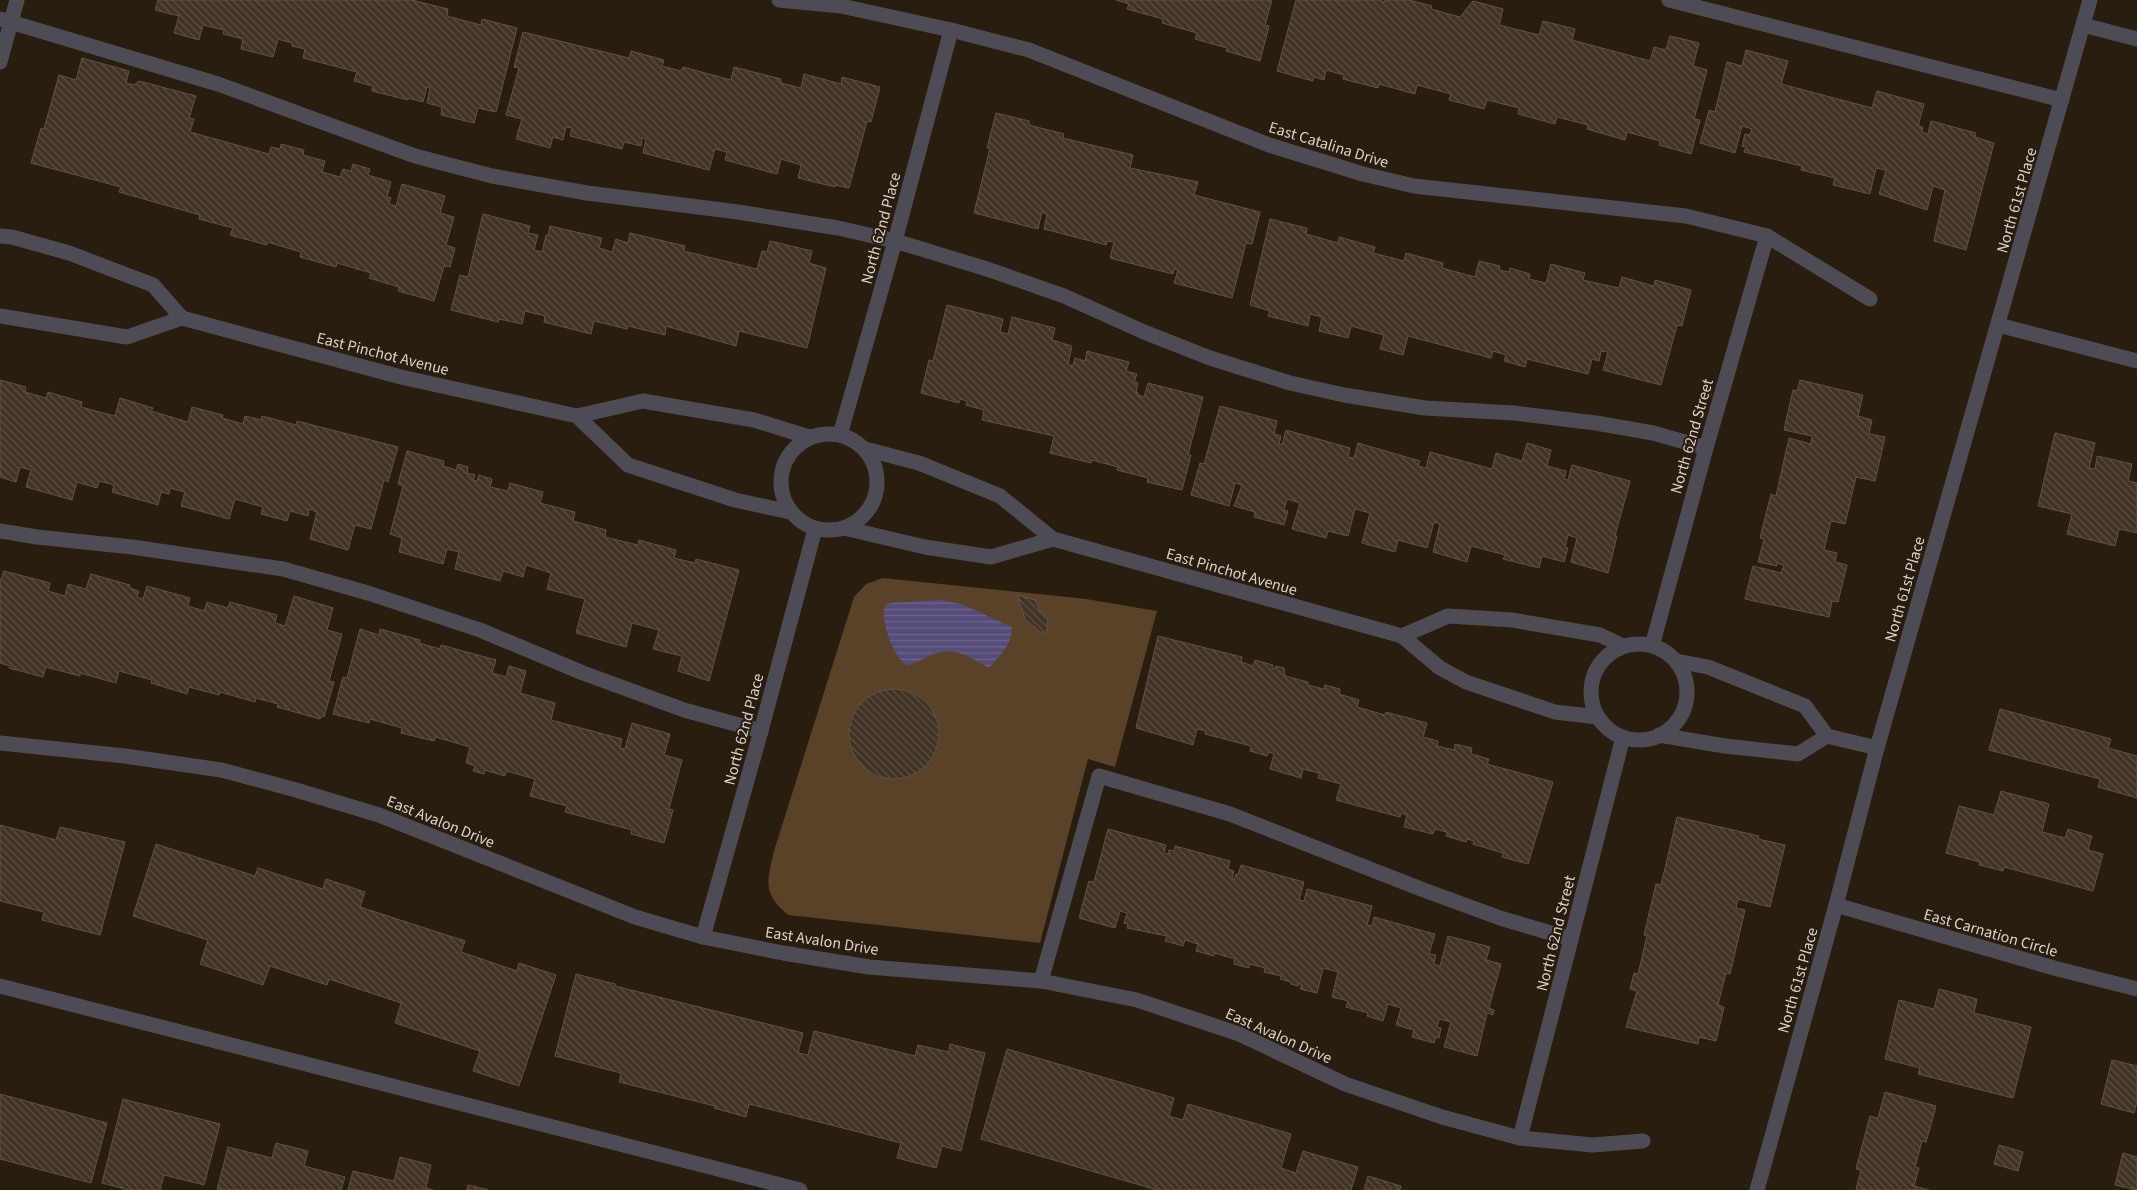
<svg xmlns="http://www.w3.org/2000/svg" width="2137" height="1190" font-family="'Source Sans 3',sans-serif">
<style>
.park{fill:#594227}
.water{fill:url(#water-rules)}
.building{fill:url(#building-back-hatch);stroke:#605343}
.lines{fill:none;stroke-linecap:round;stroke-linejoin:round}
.service{stroke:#4d4c55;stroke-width:15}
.minor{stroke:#4d4c55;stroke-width:15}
.labels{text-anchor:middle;stroke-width:4;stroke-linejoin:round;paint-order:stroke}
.street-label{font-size:16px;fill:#dad2c9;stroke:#291d0f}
</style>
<defs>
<pattern id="water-rules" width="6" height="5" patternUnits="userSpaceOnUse" patternTransform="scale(1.25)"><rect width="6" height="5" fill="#554c7a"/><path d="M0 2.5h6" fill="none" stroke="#6d658c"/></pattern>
<pattern id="building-back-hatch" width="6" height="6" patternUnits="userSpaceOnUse" patternTransform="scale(1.25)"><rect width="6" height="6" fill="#403325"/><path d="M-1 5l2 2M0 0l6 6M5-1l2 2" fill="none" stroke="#5b5043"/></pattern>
</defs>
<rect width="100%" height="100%" fill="#291d0f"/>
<path class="park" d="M883,578L1086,599L1157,611L1115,767L1088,759L1040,943L788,915C762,892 767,882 774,851L854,597L866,584Z"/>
<path class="water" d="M940,600L961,604L1012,627C1012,645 1000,655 989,668C970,657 953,645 931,655C923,659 915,664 906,665C893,656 880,620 885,606L890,603Z"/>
<g class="building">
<path d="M158,0H412L448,9L447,16L481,25L482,19L517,28L496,112L478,108L474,123L441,115L442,107L427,103L430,88L427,87L423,102L408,98V100L372,91L373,86L354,81L357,72L303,58L305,49L292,46V43L278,39L273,57L241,49L243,39L223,34L224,30L203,25L199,40L174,33L179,16L155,10Z"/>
<path d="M1116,0H1272L1265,25L1269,26L1260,61L1226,51L1227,48L1195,39L1197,33L1162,23L1163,19L1127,9L1129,4Z"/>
<path d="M1296,0H1378L1385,2V0H1409L1432,6L1431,9L1460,17L1473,1L1503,9L1499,25L1539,35L1543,21L1575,29L1572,40L1650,61L1654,47L1666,50L1670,36L1699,43L1693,66L1707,70L1694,119L1700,120L1691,154L1659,145L1660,141L1627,132L1625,140L1587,129L1588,125L1557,117L1555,124L1518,114L1519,108L1487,100L1484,109L1449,100L1451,94L1417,85L1415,94L1379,84L1378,88L1343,79L1344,75L1326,70L1324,80L1314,77L1313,81L1277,71Z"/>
<path d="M523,32L629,58L631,51L664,60L662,66L681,71L683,67L731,80L734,67L781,79V83L801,88L804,74L841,84L842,77L880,87L871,122L867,121L849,188L835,185V187L798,178L801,165L781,159L777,174L725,160L727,152L715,149L709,170L643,153L646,139L642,138L641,146L624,142L622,149L570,136L572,128L566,127L563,140L553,137L550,148L516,139L522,119L506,115L519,68L514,67Z"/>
<path d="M1746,50L1788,61L1781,84L1872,108L1877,91L1924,104L1918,126L1923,127L1922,132L1928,134L1931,121L1976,133L1975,137L1994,143L1966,250L1934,241L1945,190L1933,186L1927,210L1879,194L1886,170L1876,168L1870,194L1833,185L1835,178L1801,170L1802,166L1744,152L1746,147L1742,146L1745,134L1750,135L1752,129L1742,126L1735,153L1700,143L1709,110L1715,112L1727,62L1742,66Z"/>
<path d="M82,58L129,71L126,83L134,85L139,81L196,96L189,118L194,119L190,132L269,154L271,147L280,149L281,144L304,150L303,155L325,161L322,172L340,177L343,169L351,171L353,164L370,169L368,175L391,182L387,197L391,198L389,204L396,206L402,184L445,196L440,213L454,217L446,245L455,248L450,267L444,266L434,301L398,291L399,287L369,278L371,273L337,263L336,267L300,257L301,252L267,242V245L230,235L233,228L199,219L200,215L119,192L121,187L31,163L41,128L44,129L59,75L76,80Z"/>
<path d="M996,113L1029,121V125L1064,134L1063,138L1133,155L1130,168L1198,182L1194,195L1260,212L1252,244L1246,243L1232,298L1174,283L1178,270L1174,269L1173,274L1110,258L1114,242L1107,241L1106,245L1044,229L1047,214L1042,212L1038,229L974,213L990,148H987Z"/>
<path d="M483,214L530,226L528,233L538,235L534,250L542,252L546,235L548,236L550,226L602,238L599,248L612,252L616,239L628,243L630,233L685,246L684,251L757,269L762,251L767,252L770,241L812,251L809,263L826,268L807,348L739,331L736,346L666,326L665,335L628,326L627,329L594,321L591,334L544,322L545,316L525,311L522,324L499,319L498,322L451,310L460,275L468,277Z"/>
<path d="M1270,219L1307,228L1306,234L1338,243L1339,237L1375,247L1373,253L1404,261L1406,253L1443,263L1442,268L1475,277L1479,261L1500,266L1499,270L1509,272L1510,268L1530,274L1529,279L1546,283L1551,264L1585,273L1583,280L1619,288L1622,277L1654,286L1655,280L1691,290L1682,326L1677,325L1661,385L1603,370L1608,352L1601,351L1599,361L1592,359L1588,374L1527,359L1525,367L1504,361L1506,355L1493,351L1491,358L1408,336L1403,355L1380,349L1384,335L1351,326L1348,338L1319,331L1322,317L1310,314L1308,326L1268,316L1270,311L1250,305Z"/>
<path d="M947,305L1003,319L1000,332L1008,334L1012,317L1055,328L1052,340L1072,346L1068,364L1073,366L1075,358L1085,361L1087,351L1129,362L1126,371L1137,374L1134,382L1138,383L1136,392L1138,393V395L1144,397L1148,383L1203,397L1188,455H1191L1182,490L1147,482L1148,478L1117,470L1118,467L1092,460L1091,463L1050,453L1054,436L982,420L984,410L966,405L967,401L960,399L959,403L921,393L929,360L933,361Z"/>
<path d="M0,380L26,387L25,392L46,398L48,392L82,402L81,407L115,416L120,398L153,408L151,411L188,422L192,407L223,415L222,418L243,424L245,416L261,420L262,416L296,425L297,421L398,447L388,482L384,480L371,529L355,525L348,550L310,539L317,512L309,509L308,516L290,511L287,521L261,514L263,507L235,499L229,519L181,506L185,492L170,488L169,494L161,492L158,505L112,492L114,485L99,481L97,488L77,482L72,500L26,487L31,470L20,467L16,482L0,477Z"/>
<path d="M1800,380L1863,395L1858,416L1872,420L1869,434L1885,437L1875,481L1856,477L1845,524L1831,521L1824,550L1837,553L1835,562L1847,565L1838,602L1832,601L1829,617L1745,599L1753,566L1781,573L1784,565L1777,563V566L1758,562L1764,539L1760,538L1771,494L1776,496L1789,438L1811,444L1812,436L1784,430L1793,390L1797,391Z"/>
<path d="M1220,406L1277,421L1274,434L1281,436L1279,444L1282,445L1286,430L1350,448L1348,457L1354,458L1358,443L1420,461L1418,466L1426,468L1430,452L1492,469L1496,453L1522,461L1527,443L1551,450L1547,466L1566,471L1564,479L1568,480L1572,465L1630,481L1615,536H1617L1608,573L1571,562L1577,538L1568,535L1565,547L1568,548L1564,562L1542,556L1539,568L1503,559L1505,555L1471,546L1467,562L1433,552L1440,524L1434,522L1427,548L1398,540L1395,552L1362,543L1370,513L1355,509L1348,536L1328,531L1326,538L1292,529L1300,503L1287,499L1284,510L1288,511L1284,525L1254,517L1255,512L1234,506L1242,485L1235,483L1229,506L1191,495L1200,463L1204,464Z"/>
<path d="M2055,433L2095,443L2089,468L2095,469L2097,456L2132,464L2128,481L2137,483V533L2119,529L2115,546L2067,534L2072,514L2038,506Z"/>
<path d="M407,451L444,461L443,466L456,470L458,464L468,467L467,473L475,475L473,480L477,481L479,475L492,479L490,487L508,491L510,483L543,492L540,503L575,512L573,521L606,530L605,537L638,545L639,540L676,550L674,558L695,563L696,559L739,570L709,681L678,671L682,656L653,649L659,630L632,623L626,647L576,633L585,599L547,589L551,573L526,565L523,577L503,571L500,581L455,569L459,552L447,549L443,564L399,552L402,538L390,534L403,486L398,484Z"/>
<path d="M4,571L50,583L48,591L65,596L68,584L86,589L91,574L130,585V588L139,591L137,597L143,599L147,586L190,598L188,606L204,611L207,602L228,608L230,602L277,615L275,623L285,626L294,596L333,608L327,630L342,634L329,681L334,682L324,717L322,716L320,719L277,707L278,704L256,698L255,702L220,692L219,695L189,687L187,694L151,683L152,680L119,671L116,683L80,673V676L46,667L43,677L9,668L10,666L0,663V582Z"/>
<path d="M1017,595L1035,600L1040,611L1048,618L1046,635L1039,631L1025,619Z"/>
<path d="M360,629L379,635L380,629L420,640L419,643L440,649L441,645L496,660L492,673L506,677L509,666L526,671L520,693L555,703L551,720L622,739L620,748L625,749L632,723L670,734L664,755L682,760L669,809L673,810L664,843L631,834L632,830L565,812L567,806L530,796L535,779L506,771L505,776L485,770L484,774L473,771L475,766L466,763L470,747L435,737L434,741L401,733L402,728L370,719L369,723L333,714L343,677L347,678Z"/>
<path d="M1158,636L1242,657L1241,662L1253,666L1255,660L1273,665L1272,669H1274L1276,666L1284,668L1285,676L1308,682V685L1324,689L1325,685L1340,689L1339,694L1359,700L1357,707L1385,715L1386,712L1427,723L1423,737L1438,741L1437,746L1454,750L1455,744L1472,748L1471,754L1489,759L1487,764L1553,782L1528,864L1502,857L1503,853L1473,844L1474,841L1467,839L1466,842L1446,836L1447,832L1435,829L1433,834L1404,827L1407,815L1401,813L1400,817L1336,800L1341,784L1318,778L1319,773L1303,769L1301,778L1270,769L1274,754L1268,752L1267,756L1250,751L1251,746L1205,734L1206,731L1197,729L1193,745L1136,728Z"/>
<circle cx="894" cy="734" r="45"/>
<path d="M2000,709L2111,739L2108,748L2137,756V798L2098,787L2100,779L1989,750Z"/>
<path d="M2001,791L2049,804L2042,832L2065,838L2068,829L2092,836L2088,850L2103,854L2093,891L2004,867L2003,871L1979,865L1980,862L1946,853L1959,806L1994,815Z"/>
<path d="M1677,817L1759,836L1758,839L1785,845L1770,907L1738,899L1736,908L1745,910L1730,974L1726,973L1718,1005L1724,1007L1716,1041L1699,1037L1698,1044L1626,1027L1637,991L1630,989L1634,973L1638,974L1647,936L1644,935L1656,884L1661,885Z"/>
<path d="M0,825L56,840L60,827L125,842L100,935L42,920L44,912L0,901Z"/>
<path d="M1108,829L1166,845L1164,853L1168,854L1169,850L1174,851L1175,846L1230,861L1228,869L1234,871L1232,879L1234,880L1236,874L1238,875L1241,865L1304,882L1299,900L1304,901L1307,889L1372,906L1367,925L1372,926L1374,917L1435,934L1429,954L1436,955L1434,964L1440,966L1448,936L1490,947L1486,960L1501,964L1489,1008L1494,1010L1493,1015L1487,1013L1477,1056L1444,1047L1451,1022L1439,1019L1437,1027L1441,1028L1439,1038L1436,1037L1434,1043L1412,1037L1414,1030L1396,1025L1401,1008L1388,1004L1383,1021L1367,1016L1368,1013L1346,1007L1348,1001L1332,997L1338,972L1323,968L1317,993L1300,989L1302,984H1299L1298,986L1291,984V982L1280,979L1281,976L1264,972L1265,968L1250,964L1249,968L1234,964L1235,959L1214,953V956L1196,951L1198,944L1185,940L1183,946L1165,941L1167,936L1127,928L1128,924L1124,923L1127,913L1120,911L1115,928L1079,918L1089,881L1094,882Z"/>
<path d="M156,844L255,876L258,868L323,889L326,879L365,892L360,907L465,941L461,952L517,971L519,963L556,975L519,1086L473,1071L480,1051L395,1023L401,1003L329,979L327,985L270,966L263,985L200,964L208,940L133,916Z"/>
<path d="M576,974L615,984V986L803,1033L798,1053L808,1055L814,1031L915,1056L918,1045L949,1052L950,1044L985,1053L961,1151L942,1146L936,1168L897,1158L901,1143L749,1104L746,1117L714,1108L715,1106L619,1082L621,1073L555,1056Z"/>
<path d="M1939,989L1977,999L1974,1013L2031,1027L2013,1098L1918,1074L1920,1068L1885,1059L1899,1000L1934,1009Z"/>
<path d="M1007,1049L1174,1098L1169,1116L1183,1120L1188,1104L1291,1134L1281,1168L1296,1173L1303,1151L1358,1167L1351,1190H1157L981,1139Z"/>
<path d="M2112,1060L2137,1066V1101L2134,1113L2101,1104Z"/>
<path d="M1885,1092L1936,1106L1926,1142L1922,1141L1915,1167L1919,1168L1914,1186L1929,1190H1856L1861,1170L1856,1169L1870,1116L1878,1118Z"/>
<path d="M0,1094L107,1123L91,1183L0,1159Z"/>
<path d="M123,1099L220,1124L204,1185L164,1175L160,1190H128L102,1183Z"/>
<path d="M276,1143L308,1151L304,1166L345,1177L341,1190H217L228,1147L272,1158Z"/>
<path d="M1999,1145L2023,1152L2018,1171L1994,1164Z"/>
<path d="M2123,1153L2137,1157V1190L2115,1185Z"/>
<path d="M400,1157L431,1165L426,1188L433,1190H348L353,1171L394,1181Z"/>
<path d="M1368,1176L1401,1186L1400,1190H1364Z"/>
<path d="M468,1185L488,1190H467Z"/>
</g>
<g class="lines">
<g class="service">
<path d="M1669,0L2062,100"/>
<path d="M0,19L218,84L415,156L492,176L587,193L738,212L838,228L895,241L987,269L1064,296L1144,332L1210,358L1290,383L1344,395L1425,408L1514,413L1596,423L1653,433L1706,448"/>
<path d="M0,531L37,537L132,547L283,569L368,593L480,630L583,673L684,710L761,731"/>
<path d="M1041,981L1099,776L1230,814L1421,889L1500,918L1571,939"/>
<path d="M0,986L800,1190"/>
</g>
<g class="minor">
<path d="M779,0L841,6L951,30L1029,50L1269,145L1363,174L1414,186L1686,216L1767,236L1870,299"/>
<path d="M2083,25L2137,39"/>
<path d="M0,62L17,0"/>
<path d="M0,236L12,237L69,253L153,285L182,318L401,377L577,416L643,401L754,420L809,437"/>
<path d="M0,316L127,337L182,318"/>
<path d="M1998,325L2137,361"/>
<path d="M577,416L628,465L735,500L790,512"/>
<circle cx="829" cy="482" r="48"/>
<path d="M840,435L895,241L951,30"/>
<path d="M865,449L919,463L1000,496L1053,539L1402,636L1440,668L1466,682L1555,712L1598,717"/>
<path d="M844,528L925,547L991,557L1053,539"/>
<path d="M1402,636L1448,616L1512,620L1600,635L1623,646"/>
<circle cx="1639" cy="692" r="48"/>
<path d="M1652,646L1706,448L1767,236"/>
<path d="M1676,661L1708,667L1805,706L1827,736L1877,748"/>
<path d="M1659,735L1725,746L1798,754L1827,736"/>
<path d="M0,743L125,756L221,770L296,790L379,815L635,917L703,937L783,953L869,967L1041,981L1137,1000L1239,1034L1345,1084L1442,1117L1520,1138L1593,1145L1643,1141"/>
<path d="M1836,905L2054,968L2137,989"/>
<path d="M703,937L761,731L815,529"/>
<path d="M1520,1138L1623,737"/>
<path d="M1757,1190L1836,905L1877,748L2090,0"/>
</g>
</g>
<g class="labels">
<g class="street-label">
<text transform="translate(1329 144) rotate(17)" y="6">East Catalina Drive</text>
<text transform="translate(2016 200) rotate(-74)" y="6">North 61st Place</text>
<text transform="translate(880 228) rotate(-75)" y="6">North 62nd Place</text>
<text transform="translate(383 353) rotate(14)" y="6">East Pinchot Avenue</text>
<text transform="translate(1691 436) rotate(-74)" y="6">North 62nd Street</text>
<text transform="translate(1232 571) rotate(16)" y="6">East Pinchot Avenue</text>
<text transform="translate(1904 589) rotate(-74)" y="6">North 61st Place</text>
<text transform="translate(743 729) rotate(-75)" y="6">North 62nd Place</text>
<text transform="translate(441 821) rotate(22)" y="6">East Avalon Drive</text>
<text transform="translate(1991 932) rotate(16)" y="6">East Carnation Circle</text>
<text transform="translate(1555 933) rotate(-76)" y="6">North 62nd Street</text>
<text transform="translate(822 940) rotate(9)" y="6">East Avalon Drive</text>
<text transform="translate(1797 980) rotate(-74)" y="6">North 61st Place</text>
<text transform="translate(1279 1035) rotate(24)" y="6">East Avalon Drive</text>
</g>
</g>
</svg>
